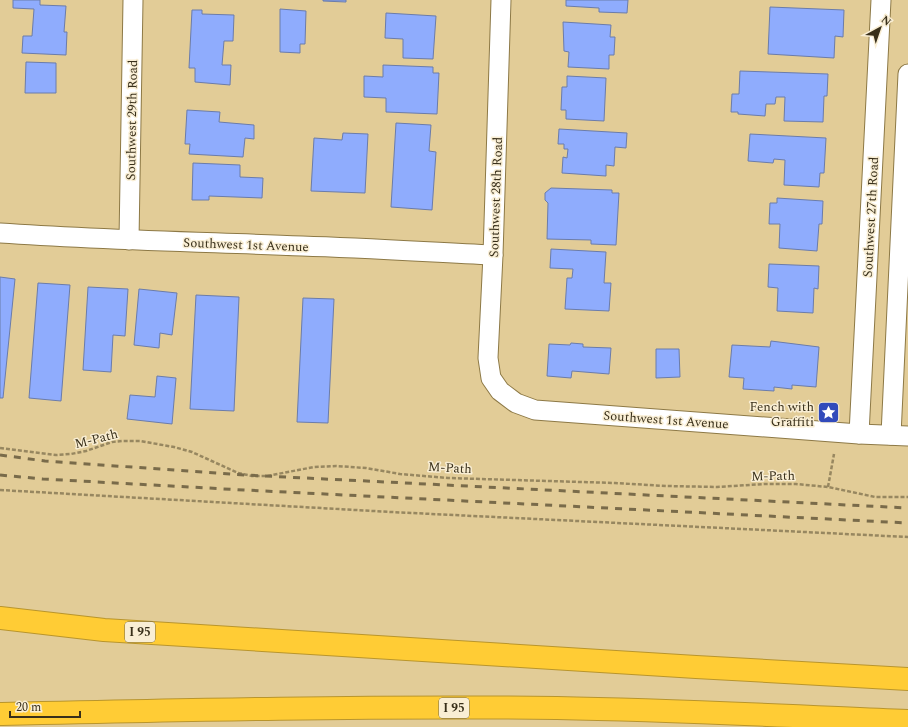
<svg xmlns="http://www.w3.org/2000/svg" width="908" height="727" font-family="Spectral,serif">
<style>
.building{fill:#8facfd;stroke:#6b7caa}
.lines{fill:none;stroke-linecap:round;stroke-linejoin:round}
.minor-casing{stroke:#8d7946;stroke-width:21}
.motorway-casing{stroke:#b9952c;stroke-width:24}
.path{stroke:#978760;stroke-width:2.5;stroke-dasharray:4 2;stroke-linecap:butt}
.minor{stroke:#fff;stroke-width:19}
.motorway{stroke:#ffcc35;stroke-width:22}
.rail{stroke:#796b4a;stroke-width:3;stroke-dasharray:7 7;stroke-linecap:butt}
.labels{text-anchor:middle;stroke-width:3;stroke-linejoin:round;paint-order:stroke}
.shield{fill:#f9eed4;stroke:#726852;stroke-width:1}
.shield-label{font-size:12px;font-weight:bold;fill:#382f1a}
.street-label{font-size:13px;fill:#382f1a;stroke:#f9eed4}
.poi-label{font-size:13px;fill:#382f1a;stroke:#f9eed4;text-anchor:end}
</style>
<rect width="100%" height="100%" fill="#e2cc97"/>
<g class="building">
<path d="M13,0H40V5L66,6L64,32H67L66,55L22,53L23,36H32L34,9L13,8Z"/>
<path d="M323,0H346V2L323,1Z"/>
<path d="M566,0H628L627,13L599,12V8L566,6Z"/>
<path d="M770,7L844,10L843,37L835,36L834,58L768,54Z"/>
<path d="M280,9L306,11L305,44H300V53L280,52Z"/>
<path d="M192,10H202V14L234,15L233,41H224L222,65H231L230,85L195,82V68H189Z"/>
<path d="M386,13L436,16L433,59L403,58V39L385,38Z"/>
<path d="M563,22L611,25L610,37H615L614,55H609V69L568,67L569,52L564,51Z"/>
<path d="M26,62L56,63V93H25Z"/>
<path d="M383,65L433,67V73H439L437,114L386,112V98L364,97V76L383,77Z"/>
<path d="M740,71L828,74L827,96H824L823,122L784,121L785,97H776L775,104H766L765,116L738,114V112H731L732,94H739Z"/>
<path d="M567,76L606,78L604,121L566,119V110H561L562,87H567Z"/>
<path d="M187,110L220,112L219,122L254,125V139L245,138L243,157L189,154L190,144H185Z"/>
<path d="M396,123L431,125L429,151L436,152L432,210L391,207Z"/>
<path d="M559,129L627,133L626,148L615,147L614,166L606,165V176L562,173L563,157L567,158L568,149H564V144H558Z"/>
<path d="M343,133L368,134L365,193L311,191L314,138L342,140Z"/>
<path d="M750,134L826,138L824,173H820L819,187L784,185L785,160L774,159L773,163L748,161Z"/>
<path d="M193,163L240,165V177L263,178L262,198L209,196V200H192Z"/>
<path d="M551,188L612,190V193H619L616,245L591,244V240L547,239L548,203L545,200V193Z"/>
<path d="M777,198L823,201L822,224H819L817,251L779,248L780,224H769L770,203H777Z"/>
<path d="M551,249L606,252L604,283H611L609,311L565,309L567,278H572L573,269L550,268Z"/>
<path d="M769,264L819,266L818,289L814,288L813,313L777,311L778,288L768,287Z"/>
<path d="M0,277L15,279L3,398H0Z"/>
<path d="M38,283L70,285L61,401L29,398Z"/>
<path d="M88,287L128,289L125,336L113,335L111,372L83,370Z"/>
<path d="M139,289L177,293L172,335L160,333L159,348L134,345Z"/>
<path d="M196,295L239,297L234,411L190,409Z"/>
<path d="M303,298L334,299L328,423L297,422Z"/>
<path d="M771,341L819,347L816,387L792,385V389L774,387V391L743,389L744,378L729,377L732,345L770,347Z"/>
<path d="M571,343L583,344V347L611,348L609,374L572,371L571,378L547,376L549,344L570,345Z"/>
<path d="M656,349H679L680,377L656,378Z"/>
<path d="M157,376L176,378L172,424L127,419L130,395L155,397Z"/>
</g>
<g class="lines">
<defs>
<g id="minor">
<path d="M501,0L493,255L488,358L491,378L500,391L516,403L535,410L859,434L908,436"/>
<path d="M0,233C101,240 202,242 302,246C366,248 429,252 493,255"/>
<path d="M129,240L133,0"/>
<path d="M859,434L881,0"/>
<path d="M891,435L908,74"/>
</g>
<g id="motorway">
<path d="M0,618L104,630L696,667L908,679"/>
<path d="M0,714C186,710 371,706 557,708C674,710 791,716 908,721"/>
</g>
</defs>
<use href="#minor" class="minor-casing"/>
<use href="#motorway" class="motorway-casing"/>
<g class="path">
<path d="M0,448L56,455L71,454L86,451L112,442L122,441H140L174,447L192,452L238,473L252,476H267L314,467L336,466L366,468L400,474L448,478L615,483L666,486L717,487L765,484H796L828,487L875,497H908"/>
<path d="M828,487L834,454"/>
<path d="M0,490L391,512L908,537"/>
</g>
<use href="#minor" class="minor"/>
<use href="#motorway" class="motorway"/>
<g class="rail">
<path d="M0,455L45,461L245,475L908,508"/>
<path d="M0,475L43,479L244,490L908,523"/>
</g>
</g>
<defs>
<symbol id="sight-square" viewBox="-11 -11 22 22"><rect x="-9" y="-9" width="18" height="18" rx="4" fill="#314abb" stroke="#f9eed4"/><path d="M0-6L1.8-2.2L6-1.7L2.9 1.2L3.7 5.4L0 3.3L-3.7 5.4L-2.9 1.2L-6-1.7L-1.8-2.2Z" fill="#fff"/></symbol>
</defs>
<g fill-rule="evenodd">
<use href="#sight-square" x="816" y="400" width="25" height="25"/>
</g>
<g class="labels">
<g class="shield">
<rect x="125" y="622" width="30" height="20" rx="3"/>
<rect x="439" y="698" width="30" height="20" rx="3"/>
</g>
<g class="shield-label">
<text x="140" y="636">I 95</text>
<text x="454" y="712">I 95</text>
</g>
<g class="street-label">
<text transform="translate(131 120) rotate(-89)" y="5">Southwest 29th Road</text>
<text transform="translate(495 197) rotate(-88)" y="5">Southwest 28th Road</text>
<text transform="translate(870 217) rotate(-87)" y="5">Southwest 27th Road</text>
<text transform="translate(246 244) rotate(2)" y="5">Southwest 1st Avenue</text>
<text transform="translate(666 419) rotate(4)" y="5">Southwest 1st Avenue</text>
<text transform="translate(96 438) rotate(-14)" y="5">M-Path</text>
<text transform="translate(450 467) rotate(3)" y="5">M-Path</text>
<text transform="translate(773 475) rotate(-1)" y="5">M-Path</text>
</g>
<g class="poi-label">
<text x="814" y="411">Fench with<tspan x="814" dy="15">Graffiti</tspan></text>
</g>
</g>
<g transform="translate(880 28) rotate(40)" stroke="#f9eed4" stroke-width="3" paint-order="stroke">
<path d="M0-3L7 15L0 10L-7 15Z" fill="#382f1a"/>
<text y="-6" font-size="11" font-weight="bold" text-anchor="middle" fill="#382f1a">N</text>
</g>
<path d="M10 711v6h70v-6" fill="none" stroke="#382f1a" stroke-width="2"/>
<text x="16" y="711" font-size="12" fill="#382f1a" stroke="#f9eed4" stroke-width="3" paint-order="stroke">20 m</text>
</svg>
